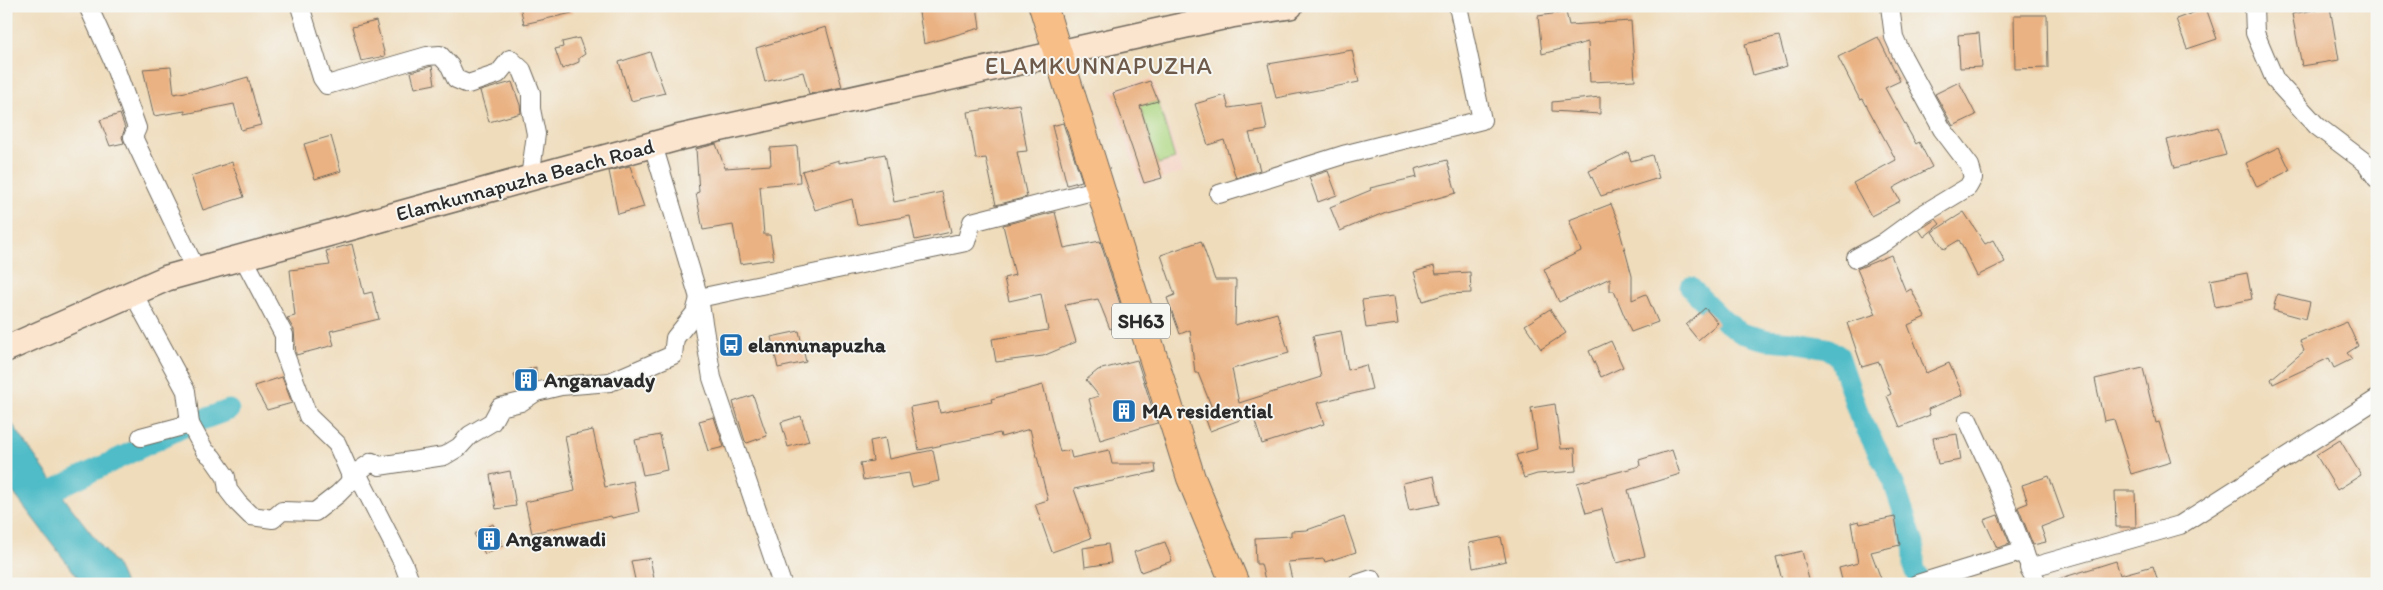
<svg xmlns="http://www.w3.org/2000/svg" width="2383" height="590" font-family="Itim,sans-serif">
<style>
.built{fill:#f5d2c2}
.green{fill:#add782;stroke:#6c8156}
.water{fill:#4fbcc7;stroke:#3d7479}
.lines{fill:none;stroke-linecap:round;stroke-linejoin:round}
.canal{stroke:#4fbcc7;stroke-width:21}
.building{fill:#eab283}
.minor-casing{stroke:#70695d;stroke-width:20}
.secondary-casing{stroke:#70695d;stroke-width:28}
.primary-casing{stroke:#70695d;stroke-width:30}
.minor{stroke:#fff;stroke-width:18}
.secondary{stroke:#fce5cf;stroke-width:25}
.primary{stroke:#f7be87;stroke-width:28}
.labels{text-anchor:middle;stroke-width:4;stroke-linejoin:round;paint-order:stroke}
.shield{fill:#f6f6f2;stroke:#686867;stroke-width:1}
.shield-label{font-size:20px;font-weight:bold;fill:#2b2b2b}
.street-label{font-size:21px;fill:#2b2b2b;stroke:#f6f6f2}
.poi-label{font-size:21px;font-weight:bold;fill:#2b2b2b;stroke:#f6f6f2;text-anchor:start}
.quarter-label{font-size:24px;letter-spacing:1px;fill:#6e5a4a;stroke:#f6f6f2}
</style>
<rect width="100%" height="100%" fill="#f6f6f2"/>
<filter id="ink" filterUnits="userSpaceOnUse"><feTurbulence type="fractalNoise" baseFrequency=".02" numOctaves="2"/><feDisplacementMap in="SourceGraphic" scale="10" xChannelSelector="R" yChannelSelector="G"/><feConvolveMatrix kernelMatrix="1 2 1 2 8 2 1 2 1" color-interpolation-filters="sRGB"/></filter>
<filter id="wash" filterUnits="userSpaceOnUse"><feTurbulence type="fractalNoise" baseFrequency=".0096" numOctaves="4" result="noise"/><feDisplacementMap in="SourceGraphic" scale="20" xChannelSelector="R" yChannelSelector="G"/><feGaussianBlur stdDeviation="1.12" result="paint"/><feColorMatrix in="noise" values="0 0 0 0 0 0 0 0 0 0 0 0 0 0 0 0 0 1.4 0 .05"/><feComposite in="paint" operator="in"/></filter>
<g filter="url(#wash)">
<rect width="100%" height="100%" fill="#efdcbb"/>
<path class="built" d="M1152,78L1183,172L1141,186L1110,91Z"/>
<path class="green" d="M1158,101L1175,159L1158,164L1140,106Z"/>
<path class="water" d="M6,415L70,506L117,566L125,584H83L6,483Z"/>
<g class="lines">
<g class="canal">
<path d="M1690,287L1723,320L1741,333L1767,340L1792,342L1827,348L1839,356L1859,415L1893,481L1914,544V567L1922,584"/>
<path d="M45,494L190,424L229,410"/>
</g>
</g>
<g id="blocks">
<g class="building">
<path d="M520,6H571L572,13L524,24Z"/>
<path d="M918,6H977L980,28L924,44Z"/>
<path d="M2330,7L2339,60L2302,66L2292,14Z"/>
<path d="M2206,8L2217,39L2187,49L2176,19Z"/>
<path d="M1566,12L1569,25L1631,21L1635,80L1590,82L1588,42L1542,54L1538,16Z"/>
<path d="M2014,15H2047L2048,68L2015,69Z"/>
<path d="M376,21L385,56L361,61L352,27Z"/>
<path d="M826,27L842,87L809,94L803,72L765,82L756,48Z"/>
<path d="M1979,33L1982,67L1960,68L1958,35Z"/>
<path d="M1779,36L1787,66L1753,75L1745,44Z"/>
<path d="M1878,37L1900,81L1885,88L1916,144L1919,142L1932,167L1893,188L1900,201L1871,216L1853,183L1896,160L1863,99L1860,100L1838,57Z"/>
<path d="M579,38L585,54L579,58V62L562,69L555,49L563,47L562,42Z"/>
<path d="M1352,50L1359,82L1276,98L1268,64Z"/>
<path d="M650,52L665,93L631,101L619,62Z"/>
<path d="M432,66L435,84L415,88L411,72Z"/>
<path d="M171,67L174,94L202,89V90L248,77L261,125L241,130L234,104L185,114V111L154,116L143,69Z"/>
<path d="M1150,81L1158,101L1140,106L1162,178L1144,183L1113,93Z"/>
<path d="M512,82L520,105L521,113L489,122L480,91Z"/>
<path d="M1959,82L1976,115L1953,126L1935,94Z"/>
<path d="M1225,95L1229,108L1262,103L1267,130L1249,133L1260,170L1236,178L1224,140L1208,145L1195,104Z"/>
<path d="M1600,97V114L1552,111V102Z"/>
<path d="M1019,104L1027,151L1017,152L1027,197L996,205L986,158L976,159L968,112Z"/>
<path d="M120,114L125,128L122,137L124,143L110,146L100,120Z"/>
<path d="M1063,123L1082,181L1067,185L1052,126Z"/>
<path d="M2218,127L2226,155L2175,168L2167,140Z"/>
<path d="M331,136L341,171L315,179L304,144Z"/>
<path d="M716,144L725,168L771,165L770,148L797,146L800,182L760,186L764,235H770L774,259L740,264L733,225L703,230L696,193L699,192L696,149Z"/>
<path d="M2279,147L2290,170L2257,187L2246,163Z"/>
<path d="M1628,152L1631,161L1652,155L1659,178L1601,196L1589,171Z"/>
<path d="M885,154L894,202L942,192L951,232L915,240L910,216L857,225L852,199L815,210L802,171L839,160V163Z"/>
<path d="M1447,160L1456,193L1386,212L1340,231L1330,207L1371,190L1370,188L1417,177L1415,169Z"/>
<path d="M232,162L244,197L203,210L191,176Z"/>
<path d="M630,166L644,207L618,214L609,171Z"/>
<path d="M1328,171L1337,195L1318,202L1309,177Z"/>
<path d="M1611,204L1622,231L1620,232L1632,276V300L1646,294L1658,322L1631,332L1614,291H1610V278L1559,302L1544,269L1581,251L1569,220Z"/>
<path d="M1055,212L1064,248L1100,241L1126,322L1110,329L1098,299L1065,305L1076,342L1043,356L996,362L992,339L1048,330L1041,294L1009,301L1004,278L1015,275L1003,225Z"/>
<path d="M1964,212L1985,244L1993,240L2005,262L1977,276L1959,240L1944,249L1932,232Z"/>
<path d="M1936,219L1940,224L1924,237L1919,230Z"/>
<path d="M1201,241L1215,280H1236L1235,325L1277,313L1289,353L1232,369L1239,403L1321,377L1313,336L1341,331L1348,370L1366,365L1372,389L1317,403L1324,424L1262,444L1253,415L1210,431L1205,417L1214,413L1198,373H1195L1190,330L1180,334L1167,298L1175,295L1161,255Z"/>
<path d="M352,244L364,294L372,292L379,319L330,331L334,345L296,355L294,330L287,318L295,316L290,270L330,265L326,251Z"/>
<path d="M1891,255L1906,292L1911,289L1925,317L1908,325L1926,373L1949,363L1963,395L1928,409L1930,415L1900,427L1887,396L1891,394L1879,362L1862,367L1847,323L1876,314L1857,269Z"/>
<path d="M1434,266L1436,274L1470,272L1471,293L1446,294L1423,301L1414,272Z"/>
<path d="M2247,273L2252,299L2215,307L2210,280Z"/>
<path d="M2277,294L2310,302L2306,319L2273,310Z"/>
<path d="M1394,296L1398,324L1366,328L1362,300Z"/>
<path d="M1705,308L1718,323L1698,340L1686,325Z"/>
<path d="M1550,309L1566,333L1541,349L1525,325Z"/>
<path d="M2347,322L2358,346L2347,353L2352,359L2334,368L2329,358L2273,384L2271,379L2304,351L2300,341Z"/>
<path d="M799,331L806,362L778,368L771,337Z"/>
<path d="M1611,341L1623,367L1601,377L1589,351Z"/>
<path d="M1137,360L1157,423L1100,440L1089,399L1099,396L1086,380L1098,370Z"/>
<path d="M536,367V381L519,390L514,374Z"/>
<path d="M2143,368L2156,423L2159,422L2171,462L2131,474L2114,419L2104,421L2095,379Z"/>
<path d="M282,377L292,403L267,410L254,386Z"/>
<path d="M1043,385L1060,452L1070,450L1072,458L1109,450L1112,464H1155L1156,472L1074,489L1091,538L1052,552L1035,504L1048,500L1030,429L1001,437L1000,433L919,450L910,407L938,402L940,413L992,402L991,399Z"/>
<path d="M753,395L767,436L747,443L745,441L733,402Z"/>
<path d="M1555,404L1561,449L1575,448L1576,471L1537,474L1524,478L1516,455L1537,449L1531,408Z"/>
<path d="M801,416L809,441L788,447L781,422Z"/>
<path d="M714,417L724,447L708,451L699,421Z"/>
<path d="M593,430L605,487L633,481L639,512L612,518L611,516L532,533L525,502L575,491L565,436Z"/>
<path d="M1957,434L1961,460L1938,464L1933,438Z"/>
<path d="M660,435L667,470L643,475L635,440Z"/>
<path d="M885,438L889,459L933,450L939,481L912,487L909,473L863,480L860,463L873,461L870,441Z"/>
<path d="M2340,440L2361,475L2337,490L2316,455Z"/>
<path d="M1672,450L1680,474L1628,490L1645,556L1617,563L1602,509L1586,513L1577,483L1640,466L1639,460Z"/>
<path d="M510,471L516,506L496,509L490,475Z"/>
<path d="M1434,476L1440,504L1409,510L1403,483Z"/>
<path d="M2049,476L2064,518L2041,527L2046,542L2033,545L2018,507L2028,503L2022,485Z"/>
<path d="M2115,491H2135L2136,527H2116Z"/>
<path d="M1998,515L2010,544L1997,548L1984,520Z"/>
<path d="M1344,517L1356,552L1325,562L1324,559L1288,562L1293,584H1266L1261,564H1256L1255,538L1291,536V531L1307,530Z"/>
<path d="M1895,517L1900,545L1871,552L1883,584H1843L1839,568L1858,563L1851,523L1859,521L1860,524Z"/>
<path d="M493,524L503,545L485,554L474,534Z"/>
<path d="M1501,537L1506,561L1473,568L1469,543Z"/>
<path d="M1165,542L1172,561L1141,572L1134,552Z"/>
<path d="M1108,544L1111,563L1085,567L1083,548Z"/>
<path d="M1802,551L1810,584H1783L1776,557Z"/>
<path d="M650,558L655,584H636L631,561Z"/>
<path d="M2116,561L2120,575L2153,566L2159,584H2056L2055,580Z"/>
</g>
</g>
</g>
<g filter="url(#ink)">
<use href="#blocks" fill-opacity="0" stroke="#70695d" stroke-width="1"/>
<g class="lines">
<defs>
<g id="minor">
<path d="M88,6L112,59L137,128L133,137L196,270"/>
<path d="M300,6L322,78L327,85L427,56L440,55L450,66L456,79L468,84L498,74L510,59L522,70L531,93V109L536,134L530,178"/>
<path d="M2254,6L2255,33L2275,80L2317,126L2366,163L2377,179"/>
<path d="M653,145L699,298L712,378L782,584"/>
<path d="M1219,194L1343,155L1482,120L1458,6"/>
<path d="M243,257L284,335V352L308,416L337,444L351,476"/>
<path d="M1856,258L1883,243L1920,216L1968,187L1973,178L1970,166L1942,129L1903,57L1894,37L1890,6"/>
<path d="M133,293L186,391L190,424L141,437"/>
<path d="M1968,420L1997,483L2024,551"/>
<path d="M190,424L205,451L212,457L226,477L228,490L238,503L251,516L273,519L282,511L315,512L338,494L349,483L351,476L372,462L379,466L444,456L459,447L470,435L492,422L500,407L521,402L536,392L561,386L610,382L673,355L675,338L695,313L699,298L966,242L972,222L1100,189"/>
<path d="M357,473L403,563L411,584"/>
<path d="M1357,584L1372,579L1373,584"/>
<path d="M1917,584L2024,551L2027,560"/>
<path d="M2038,584L2029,568L2180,525L2377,399"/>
</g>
<path id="secondary" d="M6,349L167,278L530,178L677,138L1231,15L1290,6"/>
<path id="primary" d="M1043,6L1191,478L1235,584"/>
</defs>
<use href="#minor" class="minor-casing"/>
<use href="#secondary" class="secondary-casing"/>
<use href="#primary" class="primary-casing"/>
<use href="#minor" class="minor"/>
<use href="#secondary" class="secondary"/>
<use href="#primary" class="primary"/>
</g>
</g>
<defs>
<symbol id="bus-square" viewBox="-11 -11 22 22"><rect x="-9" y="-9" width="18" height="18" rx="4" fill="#1f6fb2" stroke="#f6f6f2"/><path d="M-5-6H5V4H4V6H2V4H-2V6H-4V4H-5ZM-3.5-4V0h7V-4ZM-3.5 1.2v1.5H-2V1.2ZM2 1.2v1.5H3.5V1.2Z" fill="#fff"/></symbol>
<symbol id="building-square" viewBox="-11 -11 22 22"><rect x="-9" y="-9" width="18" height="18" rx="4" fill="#1f6fb2" stroke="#f6f6f2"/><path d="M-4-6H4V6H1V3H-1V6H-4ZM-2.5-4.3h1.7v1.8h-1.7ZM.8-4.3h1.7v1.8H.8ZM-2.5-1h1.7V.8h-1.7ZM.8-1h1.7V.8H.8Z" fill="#fff"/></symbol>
</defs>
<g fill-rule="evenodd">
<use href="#bus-square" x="717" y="331" width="28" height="28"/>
<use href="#building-square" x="512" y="366" width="28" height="28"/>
<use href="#building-square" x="1110" y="397" width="28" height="28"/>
<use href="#building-square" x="475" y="525" width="28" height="28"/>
</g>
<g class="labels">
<rect class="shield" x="1112" y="303.5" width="58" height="35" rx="4"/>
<g class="shield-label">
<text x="1141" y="328">SH63</text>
</g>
<g class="street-label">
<text transform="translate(525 180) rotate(-15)" y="7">Elamkunnapuzha Beach Road</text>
</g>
<g class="poi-label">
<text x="748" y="352">elannunapuzha</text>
<text x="544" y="387">Anganavady</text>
<text x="1142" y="418">MA residential</text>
<text x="506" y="546">Anganwadi</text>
</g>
<g class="quarter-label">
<text x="1099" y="74">ELAMKUNNAPUZHA</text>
</g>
</g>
<rect width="2383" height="590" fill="none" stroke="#f6f6f2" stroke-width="25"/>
</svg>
